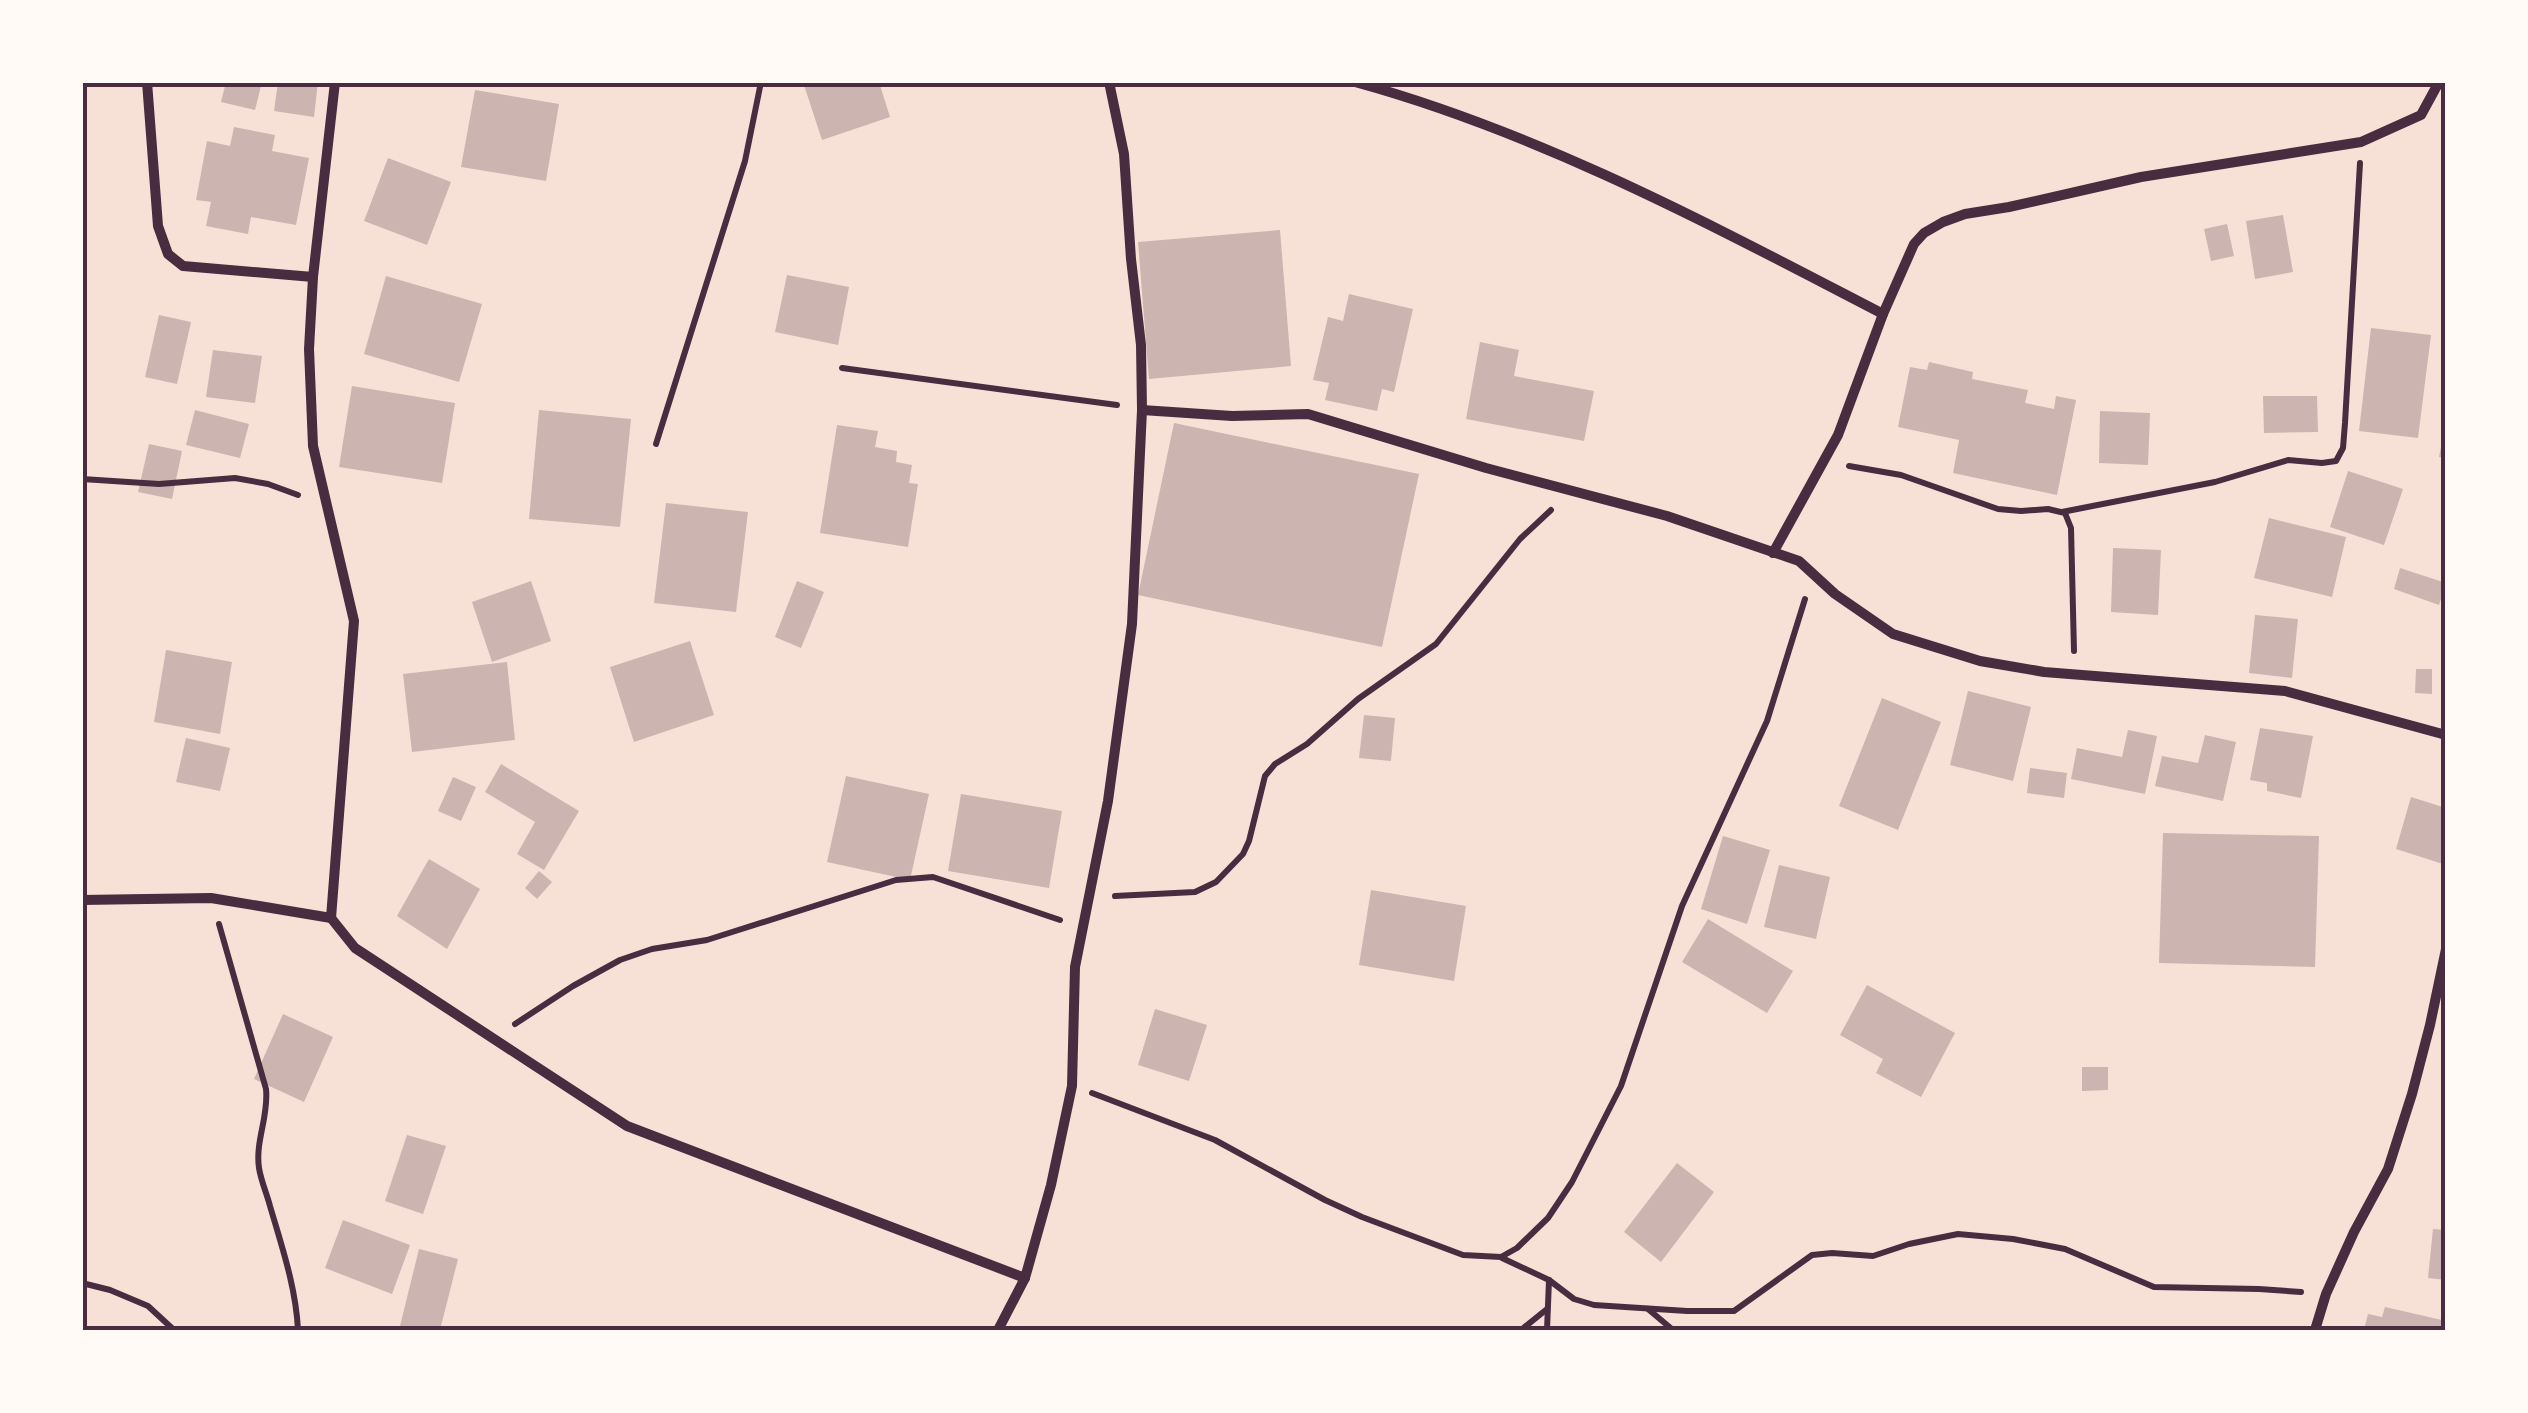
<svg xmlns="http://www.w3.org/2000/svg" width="2528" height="1413" font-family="'PT Sans',sans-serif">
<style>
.building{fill:#ccb4b1}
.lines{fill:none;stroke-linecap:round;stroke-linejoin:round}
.path{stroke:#4a2c40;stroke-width:6}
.minor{stroke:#4a2c40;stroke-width:10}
.neatline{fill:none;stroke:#4a2c40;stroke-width:4}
</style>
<rect width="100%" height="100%" fill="#f7e1d7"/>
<g class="building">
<path d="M226,82H262L255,110L221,102Z"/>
<path d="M278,82H318L314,117L274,111Z"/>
<path d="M803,82H879L890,117L822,140Z"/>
<path d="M475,90L559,104L546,181L461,167Z"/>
<path d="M234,127L275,135L272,151L309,158L296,225L251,217L248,234L206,226L211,202L196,200L207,141L230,146Z"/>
<path d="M388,158L451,182L427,245L364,221Z"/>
<path d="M2283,215L2293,272L2255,279L2246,221Z"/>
<path d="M2227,224L2234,256L2211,261L2204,229Z"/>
<path d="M1280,230L1291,366L1149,379L1138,242Z"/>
<path d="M787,275L849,287L838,345L775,332Z"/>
<path d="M386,276L482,304L459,382L364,354Z"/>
<path d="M1349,294L1413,309L1394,392L1382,389L1377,411L1325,400L1329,383L1313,380L1328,317L1343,321Z"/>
<path d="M159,315L191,322L177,384L145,377Z"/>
<path d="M2371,328L2431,335L2418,438L2359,431Z"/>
<path d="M1480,342L1519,350L1514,376L1594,391L1584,441L1466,419Z"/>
<path d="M213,350L262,356L255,403L206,397Z"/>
<path d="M1929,362L1973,372L1972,379L2028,390L2025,403L2054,409L2056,396L2076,400L2057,495L1953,473L1959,440L1898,427L1910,367L1927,370Z"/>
<path d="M352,386L455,403L442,483L339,467Z"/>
<path d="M2263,396H2317L2318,432L2264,433Z"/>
<path d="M195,410L249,424L240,458L186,445Z"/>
<path d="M539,410L631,419L620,527L529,519Z"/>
<path d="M2100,411L2150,413L2148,465L2099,463Z"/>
<path d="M1174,423L1419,474L1382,647L1138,595Z"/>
<path d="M837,425L878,431L875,447L897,451L896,462L912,465L909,483L918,484L908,547L820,533Z"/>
<path d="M2444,431H2446V458L2439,457Z"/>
<path d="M149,444L182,451L172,499L138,492Z"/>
<path d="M2348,471L2403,489L2384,545L2330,527Z"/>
<path d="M666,503L748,512L736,612L654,603Z"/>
<path d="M2269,518L2346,537L2332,597L2254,578Z"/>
<path d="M2113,548L2161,550L2158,615L2111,612Z"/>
<path d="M2400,568L2446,583L2439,605L2394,589Z"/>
<path d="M531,581L551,641L492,662L472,602Z"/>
<path d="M797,581L824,592L801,648L775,637Z"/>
<path d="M2255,615L2298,619L2292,678L2249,673Z"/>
<path d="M690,641L714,715L634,742L610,667Z"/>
<path d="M166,650L232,662L220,734L154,722Z"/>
<path d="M507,662L515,740L412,752L403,674Z"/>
<path d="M2416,669H2432V694L2415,693Z"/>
<path d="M1968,691L2031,707L2013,781L1950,765Z"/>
<path d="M1882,698L1941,722L1898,830L1839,806Z"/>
<path d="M1364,715L1395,718L1391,761L1359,758Z"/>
<path d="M2260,728L2313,736L2301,798L2267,791V783L2250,780Z"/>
<path d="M2128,730L2157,736L2145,794L2071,779L2077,748L2122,757Z"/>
<path d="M2205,735L2236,742L2223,801L2155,786L2162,756L2198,763Z"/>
<path d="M186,738L230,748L220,791L176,782Z"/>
<path d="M501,764L579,811L544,870L517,854L535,822L485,792Z"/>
<path d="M2030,768L2067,773L2064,798L2027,793Z"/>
<path d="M846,776L929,794L910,880L827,862Z"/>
<path d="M453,777L476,787L461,821L438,811Z"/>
<path d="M961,794L1062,811L1049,888L948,871Z"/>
<path d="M2411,797L2446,808V865L2396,849Z"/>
<path d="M2163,833L2319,836L2315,967L2159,963Z"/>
<path d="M1723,836L1770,850L1747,924L1701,909Z"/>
<path d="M429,859L480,889L447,949L397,916Z"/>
<path d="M1779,865L1830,877L1816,939L1764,927Z"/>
<path d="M539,871L552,882L537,899L525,888Z"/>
<path d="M1371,890L1466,906L1454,981L1359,965Z"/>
<path d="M1708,919L1793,971L1767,1013L1682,962Z"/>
<path d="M1867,985L1955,1033L1921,1097L1876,1073L1883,1059L1840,1035Z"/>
<path d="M1155,1009L1207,1025L1189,1081L1138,1065Z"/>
<path d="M283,1014L333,1037L304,1102L254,1079Z"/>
<path d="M2082,1067H2108V1090L2082,1091Z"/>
<path d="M407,1135L446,1146L423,1214L385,1201Z"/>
<path d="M1677,1163L1714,1192L1661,1262L1624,1232Z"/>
<path d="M343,1220L410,1245L392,1294L325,1268Z"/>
<path d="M2433,1229L2446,1230V1280L2428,1278Z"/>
<path d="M419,1249L458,1259L440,1330H399Z"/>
<path d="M2385,1307L2442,1320L2440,1330H2364L2368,1314L2382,1317Z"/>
</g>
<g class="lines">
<g class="path">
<path d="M842,368L1117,405"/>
<path d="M656,444L745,161L761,82"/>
<path d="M1849,466L1901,475L1998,509L2021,511L2048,509L2065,513L2071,528L2074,651"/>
<path d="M82,479L159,484L235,478L268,484L298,495"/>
<path d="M2062,512L2215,482L2288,460L2322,463L2336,461L2343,448L2345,423L2360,163"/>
<path d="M1115,896L1195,892L1216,882L1243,854L1249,841L1265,776L1275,764L1307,744L1358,699L1436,644L1520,539L1551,510"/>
<path d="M219,924L266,1089C269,1116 255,1141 259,1168C261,1181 267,1194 270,1206C282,1247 296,1288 298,1330"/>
<path d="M515,1024L573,986L620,960L652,949L707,940L896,880L933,877L1060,920"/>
<path d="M1092,1093L1215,1140L1325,1200L1362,1217L1463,1255L1501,1257L1517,1248L1548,1218L1572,1182L1621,1086L1682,906L1767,721L1805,599"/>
<path d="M1502,1258L1549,1280L1574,1299L1594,1305L1687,1311H1734L1812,1255L1832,1253L1873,1256L1909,1244L1958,1234L2013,1239L2065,1249L2154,1287L2259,1289L2301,1292"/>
<path d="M82,1283L110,1290L148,1306L174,1330"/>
<path d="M1648,1309L1673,1330"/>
<path d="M1521,1330L1547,1309"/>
<path d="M1547,1330L1549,1280"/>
</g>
<g class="minor">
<path d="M147,82L158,226L168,254L183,266L313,277"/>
<path d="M1355,82C1541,133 1713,226 1883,314"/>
<path d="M1142,410L1232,416L1308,414L1486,468L1667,516L1799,561L1835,594L1893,634L1980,661L2044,672L2285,691L2446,735"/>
<path d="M1773,553L1838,435L1883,314L1914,244L1924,233L1943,222L1965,214L2009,207L2141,177L2361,142L2421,115L2439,82"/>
<path d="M82,900L211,898L331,918L355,948L627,1126L1025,1278"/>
<path d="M331,918L354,621L313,446L309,349L313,277L335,82"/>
<path d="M998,1330L1025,1278L1051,1185L1072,1086L1075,967L1108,801L1132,624L1142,410L1141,345L1131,259L1124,154L1109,82"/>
<path d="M2315,1330L2326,1294L2354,1232L2388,1169L2412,1094L2430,1025L2446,949"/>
</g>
</g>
<rect width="2528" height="1413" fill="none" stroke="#fffaf5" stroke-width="170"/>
<rect x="85" y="85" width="2358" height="1243" class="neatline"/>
</svg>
